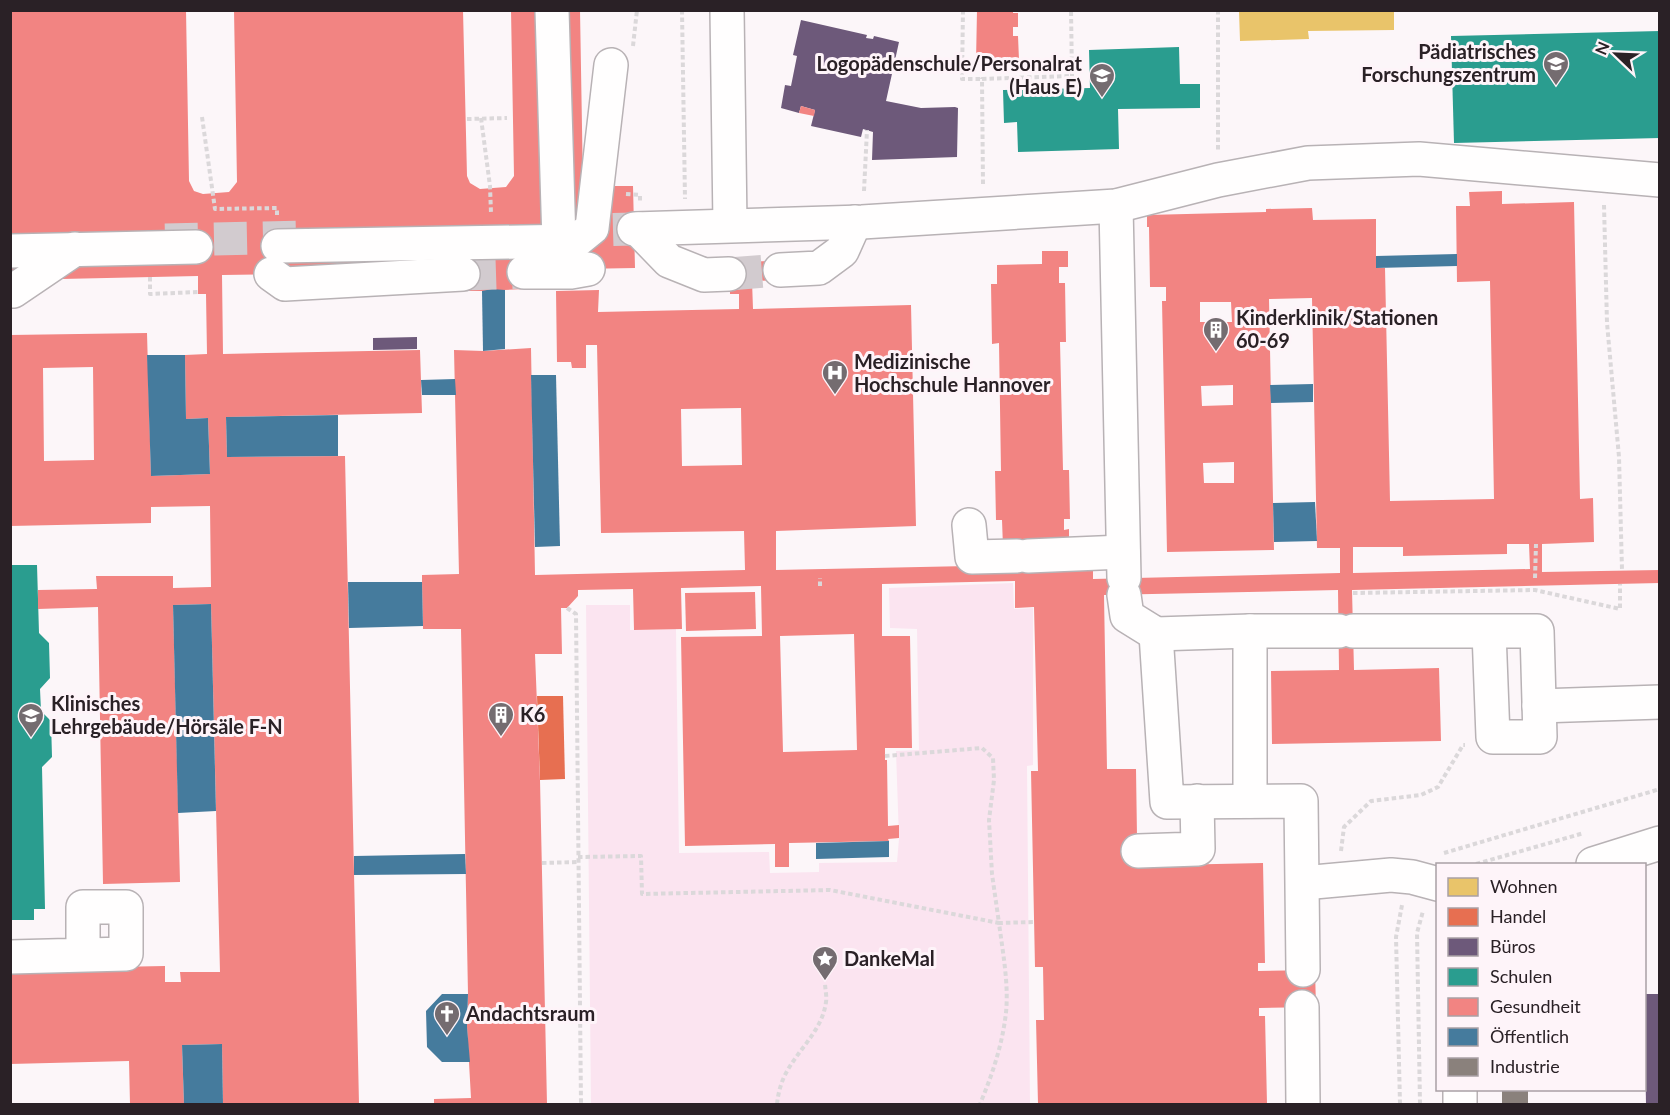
<svg xmlns="http://www.w3.org/2000/svg" width="1670" height="1115" font-family="Lato,sans-serif">
<style>
.green{fill:#fbe4f0}
.homes{fill:#e9c46a}
.shops{fill:#e76f51}
.offices{fill:#6d597a}
.schools{fill:#2a9d8f}
.health{fill:#f28482;fill-rule:evenodd}
.public{fill:#457b9d}
.industry{fill:#8a817c}
.lines{fill:none;stroke-linecap:round;stroke-linejoin:round}
.minor-tunnel{stroke:#d2cbcf;stroke-width:33;stroke-dasharray:33 16;stroke-linecap:butt}
.minor-casing{stroke:#b8b2b5;stroke-width:36}
.path{stroke:#dbd8da;stroke-width:4;stroke-dasharray:4.5 3;stroke-linecap:butt}
.minor{stroke:#fffefe;stroke-width:33}
.labels{text-anchor:middle;stroke-width:6;stroke-linejoin:round;paint-order:stroke}
.poi-label{font-size:20px;font-weight:bold;fill:#2a2126;stroke:#fef4f9;text-anchor:start}
</style>
<rect width="100%" height="100%" fill="#fcf6f9"/>
<path class="green" d="M1013,583L1014,609L1033,608V765L1027,766L1030,1104H591L586,605H630V630L676,629L679,853L769,852L770,873L819,872V863L897,862L899,839L896,751L919,750L917,629L890,628L889,588Z"/>
<path class="homes" d="M1394,10V30L1308,31L1309,39L1240,41L1239,11Z"/>
<path class="shops" d="M537,696H563L565,779L540,780Z"/>
<g class="offices">
<path d="M801,20L867,35L866,38L873,39L874,36L899,42L886,101L921,108L955,107L958,108L957,157L872,160L873,132L863,129L861,137L811,126L815,110L801,106L799,113L781,108L785,85L791,86L797,56L793,55Z"/>
<path d="M417,337V349L373,350V338Z"/>
<path d="M1644,994H1660L1658,1104H1646Z"/>
</g>
<g class="schools">
<path d="M1660,31V138L1454,143L1451,36Z"/>
<path d="M1179,47L1180,84H1200V108L1118,109L1119,149L1018,152L1017,122L1004,123L1003,90L1090,88L1089,50Z"/>
<path d="M10,565H37L39,633L49,643L50,678L40,689L41,711L51,721L52,757L42,767L45,909H34V920H10Z"/>
</g>
<g class="health">
<path d="M10,10H186L189,181L194,191L203,194L229,192L237,182L234,10H463L467,176L470,183L480,189L506,187L514,176L511,10H580L583,186H633L635,268L524,270V289L482,291H463V274L408,272L222,275L223,354L420,350L422,413L226,417L227,457L345,456L359,1104H223L222,1044L182,1045L184,1104H130L129,1061L10,1064V969L165,966V982H181L180,972H220L211,604L173,605L180,882L103,884L98,607L38,609V590L97,589L96,576H173V588L211,587L210,506L151,507V523L10,526V335L147,333L151,476L210,474L208,418L186,419L185,355L207,354L206,294H198V276L61,279L10,310ZM93,367L94,460L44,461L43,368Z"/>
<path d="M977,10H1013V13H1018V27H1013V36H1018L1019,60L976,62Z"/>
<path d="M801,106L815,110L814,116L799,113Z"/>
<path d="M1502,191V204L1574,202L1580,499L1593,498L1594,542L1542,544V572L1660,570V583L1352,590L1354,670L1439,668L1441,741L1272,744L1271,671L1339,670L1338,590L1104,595L1107,769H1136L1137,837L1170,865L1263,863L1265,963H1258V971L1315,970L1316,1007L1259,1008V1016H1265L1267,1104H1038L1036,1020H1044L1043,967H1035L1031,771H1038L1034,607L1015,608V581L882,584V636H910L912,748H885V760H887L888,826L899,825V838L888,839L889,841L789,843V867H775V844L685,846L681,637L762,636L761,586L681,588L682,629L634,630L633,589L578,590V596L567,608H561L562,654H535L540,780L547,1104H434V1099L471,1098L467,1027L468,994L461,629H423L422,582V575L459,574L454,350L483,351L531,348L535,575L745,570L744,531L601,533L597,345H586V368H572L571,362H557L556,291L599,290L598,312L739,309V294H730L729,262L779,261L780,280L752,281L753,309L911,305L916,526L776,531V570L1017,565L1003,547L1002,520H996L995,471H1001L999,343L992,344L991,284H997V265L1042,264V251H1068V267H1059V283H1065L1066,342H1060L1063,470H1069L1070,519H1064V530L1069,529V547L1093,562V579L1340,573V548H1317L1312,298L1269,299L1274,550L1167,552L1162,301H1166V287H1150L1149,227H1147V215L1266,212V209L1312,208L1313,220L1376,219V268H1385L1390,501L1494,499L1490,281L1457,282L1456,206H1470L1469,192ZM1200,302H1231L1232,322H1200ZM1233,385V405L1202,406L1201,386ZM741,408L742,465L682,466L681,409ZM1234,462V483H1204L1203,463ZM1507,544H1529L1530,569L1353,573V547H1403V556L1507,554ZM854,634L857,750L783,752L780,636Z"/>
<path d="M755,592L756,629L686,631L685,593Z"/>
</g>
<g class="public">
<path d="M1457,254V266L1376,268V256Z"/>
<path d="M492,289L505,290V349L483,351L482,291Z"/>
<path d="M147,355H185L186,419L208,418L210,474L151,476Z"/>
<path d="M531,375H556L560,546L535,547Z"/>
<path d="M455,379L456,395H422L421,380Z"/>
<path d="M1313,384V402L1271,403L1270,385Z"/>
<path d="M338,415V456L227,457L226,417Z"/>
<path d="M1315,502L1317,541L1274,542L1273,503Z"/>
<path d="M348,582H422L423,626L349,628Z"/>
<path d="M211,604L216,811L178,813L173,605Z"/>
<path d="M889,841V857L816,859V843Z"/>
<path d="M465,854L466,874L354,875V856Z"/>
<path d="M442,994H468L467,1027L470,1062H442L427,1047L426,1011Z"/>
<path d="M222,1044L223,1104H184L182,1045Z"/>
</g>
<rect class="industry" x="1502" y="1090" width="26" height="14"/>
<g class="lines">
<g class="minor-tunnel">
<path d="M564,231L634,229"/>
<path d="M165,240L309,237"/>
<path d="M463,274L524,272"/>
<path d="M729,274L780,270"/>
</g>
<defs>
<g id="minor">
<path d="M552,10L559,242"/>
<path d="M727,10L730,225"/>
<path d="M1116,206L1124,578"/>
<path d="M634,229L862,222L1116,206L1218,180L1308,163L1419,159L1660,180"/>
<path d="M638,229L669,261L704,275L729,274"/>
<path d="M278,246L576,241L592,228L611,65"/>
<path d="M10,251L196,247"/>
<path d="M780,270L819,268L842,251L855,222"/>
<path d="M524,272H571L588,269"/>
<path d="M271,274L285,284L463,274"/>
<path d="M13,291L75,249"/>
<path d="M969,525L972,557L1017,556"/>
<path d="M1028,556L1123,552"/>
<path d="M1124,595L1127,616L1156,634L1250,631H1339"/>
<path d="M1250,631V801"/>
<path d="M1353,631H1537L1540,737H1493L1489,632"/>
<path d="M1156,634L1167,802L1301,801L1303,970"/>
<path d="M1539,706L1660,702"/>
<path d="M1138,851L1198,849L1197,801"/>
<path d="M1593,864L1660,843"/>
<path d="M1303,883L1391,875L1412,877L1438,884"/>
<path d="M10,957L126,954V907H83V955"/>
<path d="M1302,1007L1303,1104"/>
<path d="M1460,1090V1104"/>
</g>
</defs>
<use href="#minor" class="minor-casing"/>
<g class="path">
<path d="M682,10L685,199"/>
<path d="M963,10L962,79H982"/>
<path d="M1218,10V151"/>
<path d="M633,46L637,10"/>
<path d="M202,117L215,209L277,208V216"/>
<path d="M481,118L490,186L491,213"/>
<path d="M467,119L507,118"/>
<path d="M983,184L982,79L1072,76L1071,10"/>
<path d="M864,191L867,130"/>
<path d="M626,194L640,195V201"/>
<path d="M1604,205L1607,323L1619,457L1622,570"/>
<path d="M150,277V294L198,292"/>
<path d="M1535,578L1536,544"/>
<path d="M820,586V578"/>
<path d="M1353,593L1535,590L1620,609V584"/>
<path d="M567,608L576,614L581,1104"/>
<path d="M885,756L982,748L993,758L994,780L989,820L992,874L999,923L1034,922"/>
<path d="M1341,851L1344,827L1371,801L1421,795L1438,787L1463,745H1465"/>
<path d="M1444,853L1660,789"/>
<path d="M578,857L641,856L642,894L830,890L999,923C1003,954 1010,990 1005,1020C1001,1049 991,1078 980,1104"/>
<path d="M542,863L578,862"/>
<path d="M1476,864L1584,833"/>
<path d="M777,1104C778,1095 780,1086 784,1077C796,1051 822,1032 826,1002C827,996 825,989 825,982"/>
<path d="M1400,1104L1396,937L1402,905"/>
<path d="M1420,1104L1417,933L1423,911"/>
</g>
<use href="#minor" class="minor"/>
</g>
<defs>
<symbol id="university-pin" viewBox="-11 -11 22 30"><path d="M0 17L-7.5 6A9.5 9.5 0 1 1 7.5 6Z" fill="#746c70" stroke="#fef4f9"/><path d="M0-5L7-2L0 1L-7-2ZM-4 1L0 2.5L4 1V4Q0 6-4 4Z" fill="#fff"/></symbol>
<symbol id="building-pin" viewBox="-11 -11 22 30"><path d="M0 17L-7.5 6A9.5 9.5 0 1 1 7.5 6Z" fill="#746c70" stroke="#fef4f9"/><path d="M-4-6H4V6H1V3H-1V6H-4ZM-2.5-4.3h1.7v1.8h-1.7ZM.8-4.3h1.7v1.8H.8ZM-2.5-1h1.7V.8h-1.7ZM.8-1h1.7V.8H.8Z" fill="#fff"/></symbol>
<symbol id="hospital-pin" viewBox="-11 -11 22 30"><path d="M0 17L-7.5 6A9.5 9.5 0 1 1 7.5 6Z" fill="#746c70" stroke="#fef4f9"/><path d="M-5-5h3v3.5h4V-5h3V5h-3V1.5h-4V5h-3Z" fill="#fff"/></symbol>
<symbol id="sight-pin" viewBox="-11 -11 22 30"><path d="M0 17L-7.5 6A9.5 9.5 0 1 1 7.5 6Z" fill="#746c70" stroke="#fef4f9"/><path d="M0-6L1.8-2.2L6-1.7L2.9 1.2L3.7 5.4L0 3.3L-3.7 5.4L-2.9 1.2L-6-1.7L-1.8-2.2Z" fill="#fff"/></symbol>
<symbol id="church-pin" viewBox="-11 -11 22 30"><path d="M0 17L-7.5 6A9.5 9.5 0 1 1 7.5 6Z" fill="#746c70" stroke="#fef4f9"/><path d="M-1.2-6h2.4v3.5h3.3v2.4h-3.3V6h-2.4V-.1h-3.3v-2.4h3.3Z" fill="#fff"/></symbol>
</defs>
<g fill-rule="evenodd">
<use href="#university-pin" x="1541" y="49" width="30" height="40"/>
<use href="#university-pin" x="1087" y="61" width="30" height="40"/>
<use href="#building-pin" x="1201" y="315" width="30" height="40"/>
<use href="#hospital-pin" x="820" y="358" width="30" height="40"/>
<use href="#building-pin" x="486" y="700" width="30" height="40"/>
<use href="#university-pin" x="16" y="701" width="30" height="40"/>
<use href="#sight-pin" x="810" y="944" width="30" height="40"/>
<use href="#church-pin" x="432" y="999" width="30" height="40"/>
</g>
<g class="labels">
<g class="poi-label">
<text x="1536" y="59" text-anchor="end">Pädiatrisches<tspan x="1536" dy="23">Forschungszentrum</tspan></text>
<text x="1082" y="71" text-anchor="end">Logopädenschule/Personalrat<tspan x="1082" dy="23">(Haus E)</tspan></text>
<text x="1236" y="325">Kinderklinik/Stationen<tspan x="1236" dy="23">60-69</tspan></text>
<text x="854" y="369">Medizinische<tspan x="854" dy="23">Hochschule Hannover</tspan></text>
<text x="51" y="711">Klinisches<tspan x="51" dy="23">Lehrgebäude/Hörsäle F-N</tspan></text>
<text x="520" y="722">K6</text>
<text x="844" y="966">DankeMal</text>
<text x="466" y="1021">Andachtsraum</text>
</g>
</g>
<rect width="1670" height="1115" fill="none" stroke="#2a2126" stroke-width="24"/>
<rect x="1436" y="863" width="210" height="228" fill="#fef4f9" stroke="#a9a0a5" stroke-width="1.5"/>
<rect x="1448" y="878" width="30" height="18" fill="#e9c46a" stroke="#a9a0a5" stroke-width="1.5"/>
<text x="1490" y="893" font-size="18" fill="#2a2126">Wohnen</text>
<rect x="1448" y="908" width="30" height="18" fill="#e76f51" stroke="#a9a0a5" stroke-width="1.5"/>
<text x="1490" y="923" font-size="18" fill="#2a2126">Handel</text>
<rect x="1448" y="938" width="30" height="18" fill="#6d597a" stroke="#a9a0a5" stroke-width="1.5"/>
<text x="1490" y="953" font-size="18" fill="#2a2126">Büros</text>
<rect x="1448" y="968" width="30" height="18" fill="#2a9d8f" stroke="#a9a0a5" stroke-width="1.5"/>
<text x="1490" y="983" font-size="18" fill="#2a2126">Schulen</text>
<rect x="1448" y="998" width="30" height="18" fill="#f28482" stroke="#a9a0a5" stroke-width="1.5"/>
<text x="1490" y="1013" font-size="18" fill="#2a2126">Gesundheit</text>
<rect x="1448" y="1028" width="30" height="18" fill="#457b9d" stroke="#a9a0a5" stroke-width="1.5"/>
<text x="1490" y="1043" font-size="18" fill="#2a2126">Öffentlich</text>
<rect x="1448" y="1058" width="30" height="18" fill="#8a817c" stroke="#a9a0a5" stroke-width="1.5"/>
<text x="1490" y="1073" font-size="18" fill="#2a2126">Industrie</text>
<g transform="translate(1616 54) rotate(293)" stroke="#fef4f9" stroke-width="4.5" paint-order="stroke">
<path d="M0-4.5L10 22L0 15L-10 22Z" fill="#2a2126"/>
<text y="-9" font-size="16" font-weight="bold" text-anchor="middle" fill="#2a2126">N</text>
</g>
</svg>
